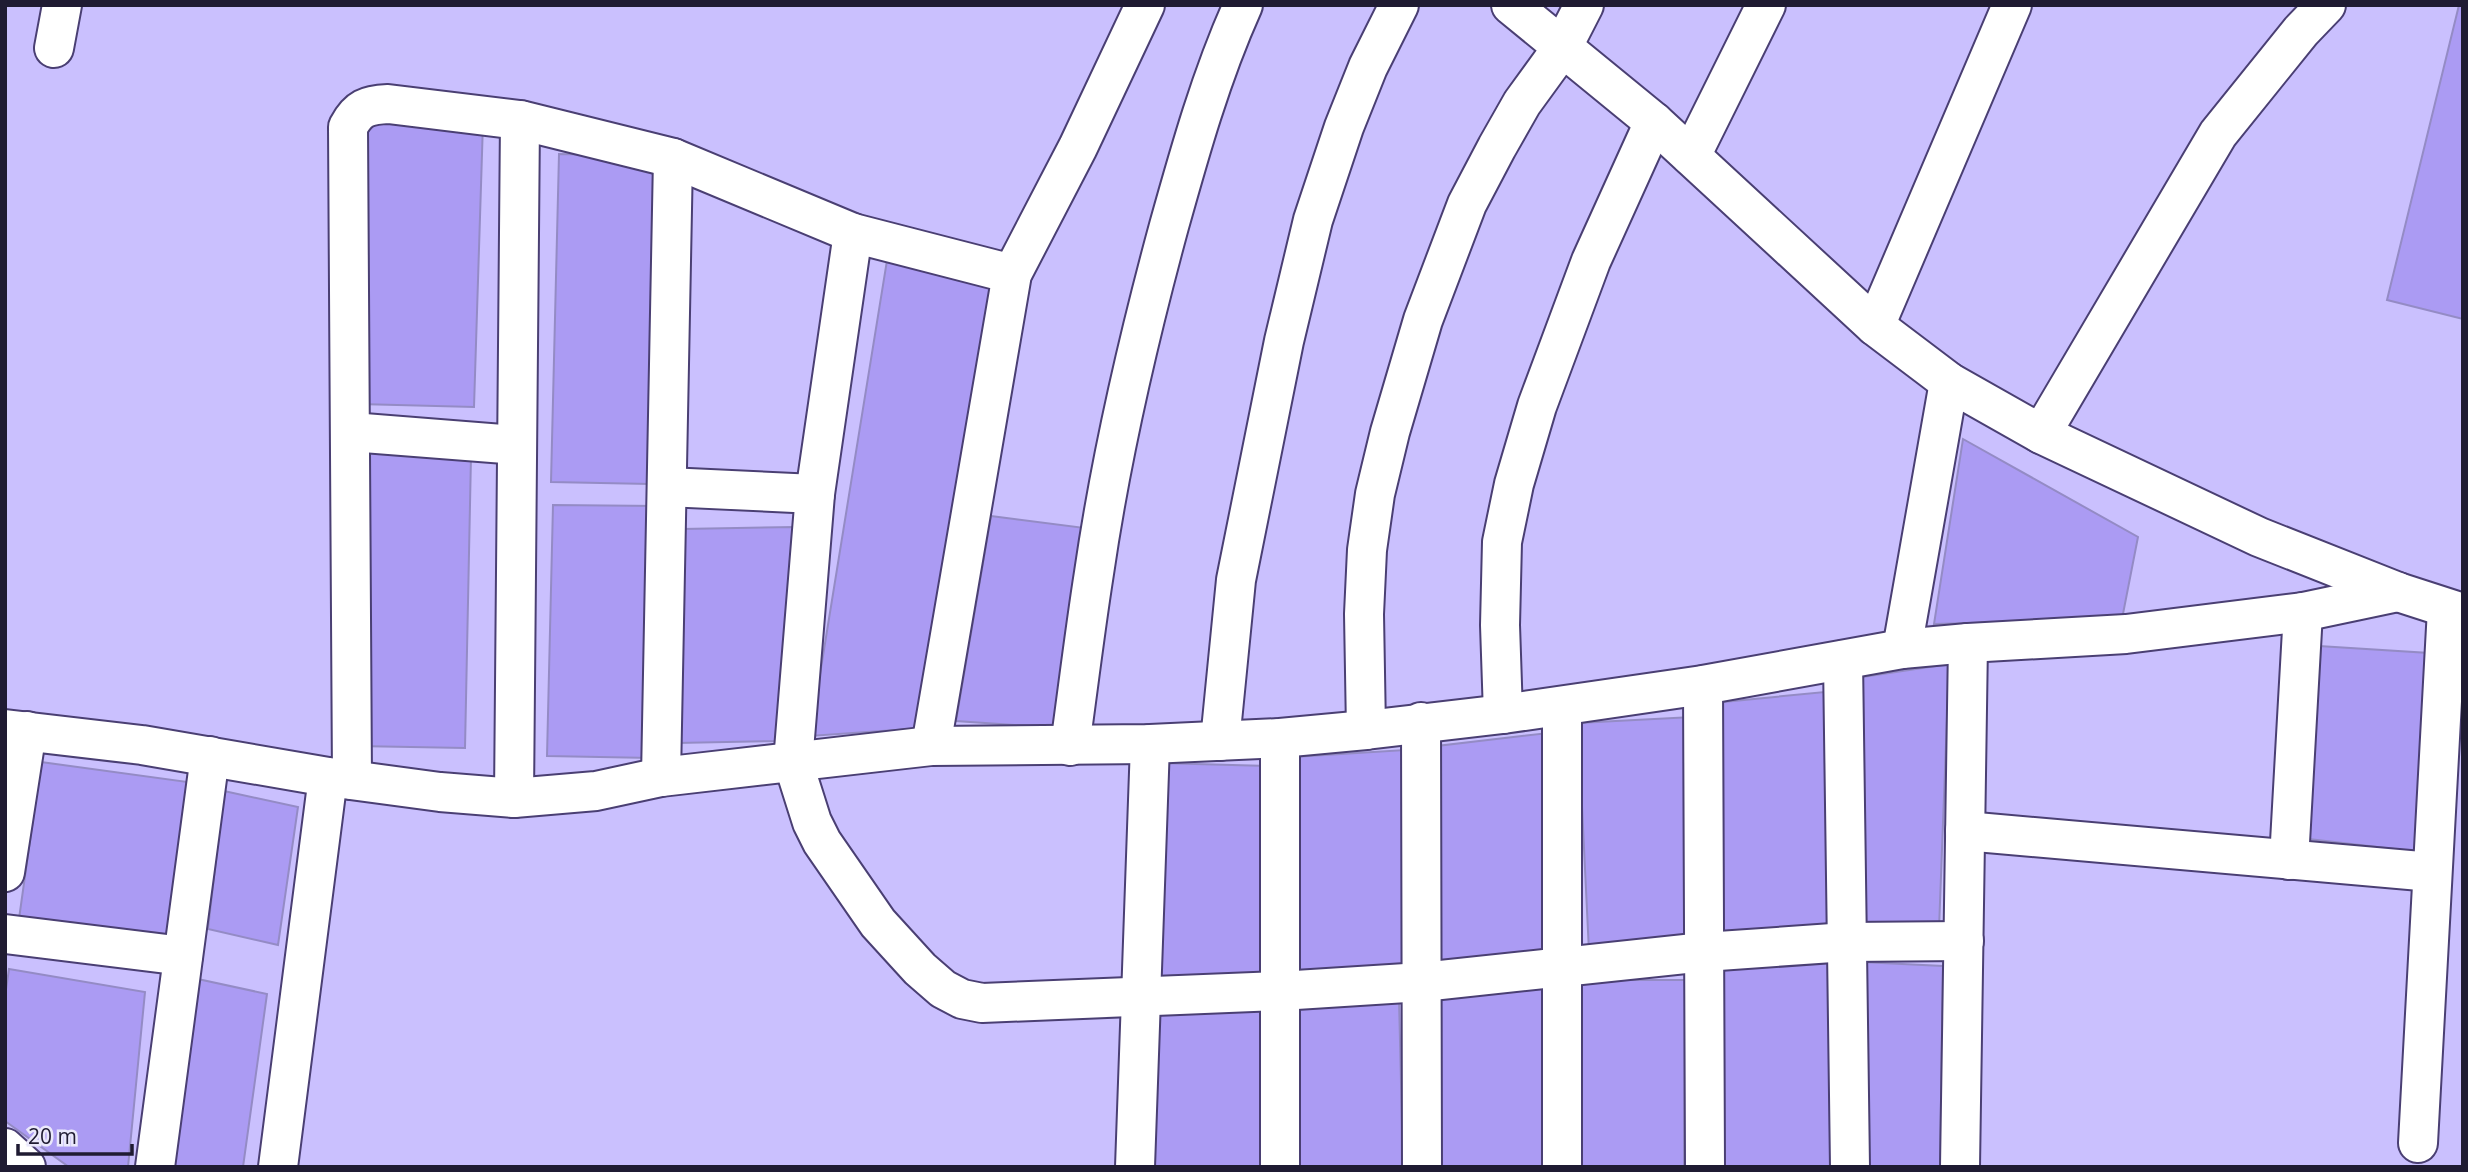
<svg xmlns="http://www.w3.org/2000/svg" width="2468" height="1172" font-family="'Open Sans',sans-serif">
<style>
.building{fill:#ab9bf3;stroke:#948bc5;stroke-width:2}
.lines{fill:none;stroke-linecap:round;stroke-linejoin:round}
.minor-casing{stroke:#4a3f73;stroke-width:42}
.minor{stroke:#fff;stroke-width:38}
</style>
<rect width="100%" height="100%" fill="#cac0fe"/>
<g class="building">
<path d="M2459,5H2463V319L2387,300Z"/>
<path d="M368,119L483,122L474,407L359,404Z"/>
<path d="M559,154L658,156L650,484L551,482Z"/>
<path d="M889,248L994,286L924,728L810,736Z"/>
<path d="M1963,439L2138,537L2122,619L1934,624Z"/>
<path d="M363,446L471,456L465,748L356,746Z"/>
<path d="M553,505L658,506L652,758L547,756Z"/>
<path d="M991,516L1085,528L1060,728L956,721Z"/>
<path d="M794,527L781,741L677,743L682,529Z"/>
<path d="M2303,645L2429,653L2420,852L2300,838Z"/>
<path d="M1949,664L1939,929L1864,930L1856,678Z"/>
<path d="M1835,691L1832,932L1723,947L1713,703Z"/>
<path d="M1692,717L1695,943L1589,952L1578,723Z"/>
<path d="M1548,733L1557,963L1438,966L1437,746Z"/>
<path d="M1405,750L1407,973L1295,978L1293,757Z"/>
<path d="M41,762L195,783L172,946L18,926Z"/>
<path d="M1159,763L1268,766L1261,980L1150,976Z"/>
<path d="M224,791L298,807L278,945L208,929Z"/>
<path d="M1834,962L1835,1167H1712L1713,968Z"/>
<path d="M1861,962L1943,966L1940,1167H1853Z"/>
<path d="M9,969L145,992L128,1167H69L5,1121V996Z"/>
<path d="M184,976L267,994L243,1167H160Z"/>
<path d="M1574,980H1685L1684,1167H1574Z"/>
<path d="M1549,985L1552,1167H1441L1436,990Z"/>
<path d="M1399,999L1403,1167H1287L1283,1007Z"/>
<path d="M1265,1007L1268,1167H1154L1149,1009Z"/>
</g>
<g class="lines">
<defs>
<g id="minor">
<path d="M1511,5L1654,122L1875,326L1949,382L2041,434L2259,537L2398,592L2463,613"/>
<path d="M54,48L62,5"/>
<path d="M1691,156L1766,5"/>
<path d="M1012,274L853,233L815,494L793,762L812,822L822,842L878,923L920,969L943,989L962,999L982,1003L1280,991L1422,982L1704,952L1847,942L1964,941"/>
<path d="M1875,326L2012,5"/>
<path d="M351,432L517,445"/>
<path d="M2041,434L2218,134L2301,31L2326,5"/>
<path d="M667,487L815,494"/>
<path d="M1902,649L1949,382"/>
<path d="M1843,660L1850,1167"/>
<path d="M1703,685L1705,1167"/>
<path d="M1562,706V1167"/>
<path d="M1503,714L1500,625L1502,542L1514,484L1537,406L1591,261L1654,122"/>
<path d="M1421,722L1422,1167"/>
<path d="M5,729L142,745L328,777L440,792L514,798L596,791L661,777L931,746L1150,744L1280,738L1366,730L1503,714L1703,685L1902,649L1968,643L2126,634L2303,612L2398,592"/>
<path d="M1366,730L1364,614L1367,550L1375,494L1390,432L1423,320L1467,204L1497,147L1522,103L1562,48L1584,5"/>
<path d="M1220,741L1236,580L1284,341L1313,220L1344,127L1368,67L1399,5"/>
<path d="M931,746L1012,274L1078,147L1145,5"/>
<path d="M1070,746C1078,688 1085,630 1094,573C1111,456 1138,340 1169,226C1190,151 1211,76 1243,5"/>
<path d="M661,777L673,158"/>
<path d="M352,780L348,127C358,108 367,105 388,104L520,120L673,158L853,233"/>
<path d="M514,798L520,120"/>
<path d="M1965,831L2432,872"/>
<path d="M2289,860L2303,612"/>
<path d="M5,872L27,731"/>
<path d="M5,934L183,956"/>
<path d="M2418,1143L2447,609"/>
<path d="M5,1148L26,1167"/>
<path d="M155,1167L210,756"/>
<path d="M278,1167L328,777"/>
<path d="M1135,1167L1150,744"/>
<path d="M1280,1167V738"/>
<path d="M1960,1167L1968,643"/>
</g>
</defs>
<use href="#minor" class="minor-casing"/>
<use href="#minor" class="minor"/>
</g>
<rect width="2468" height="1172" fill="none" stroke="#1f1b32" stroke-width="14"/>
<path d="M18 1144v10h114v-10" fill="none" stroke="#1f1b32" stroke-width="3.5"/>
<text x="28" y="1144" font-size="21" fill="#1f1b32" stroke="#eae8fb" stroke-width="5" paint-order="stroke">20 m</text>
</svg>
